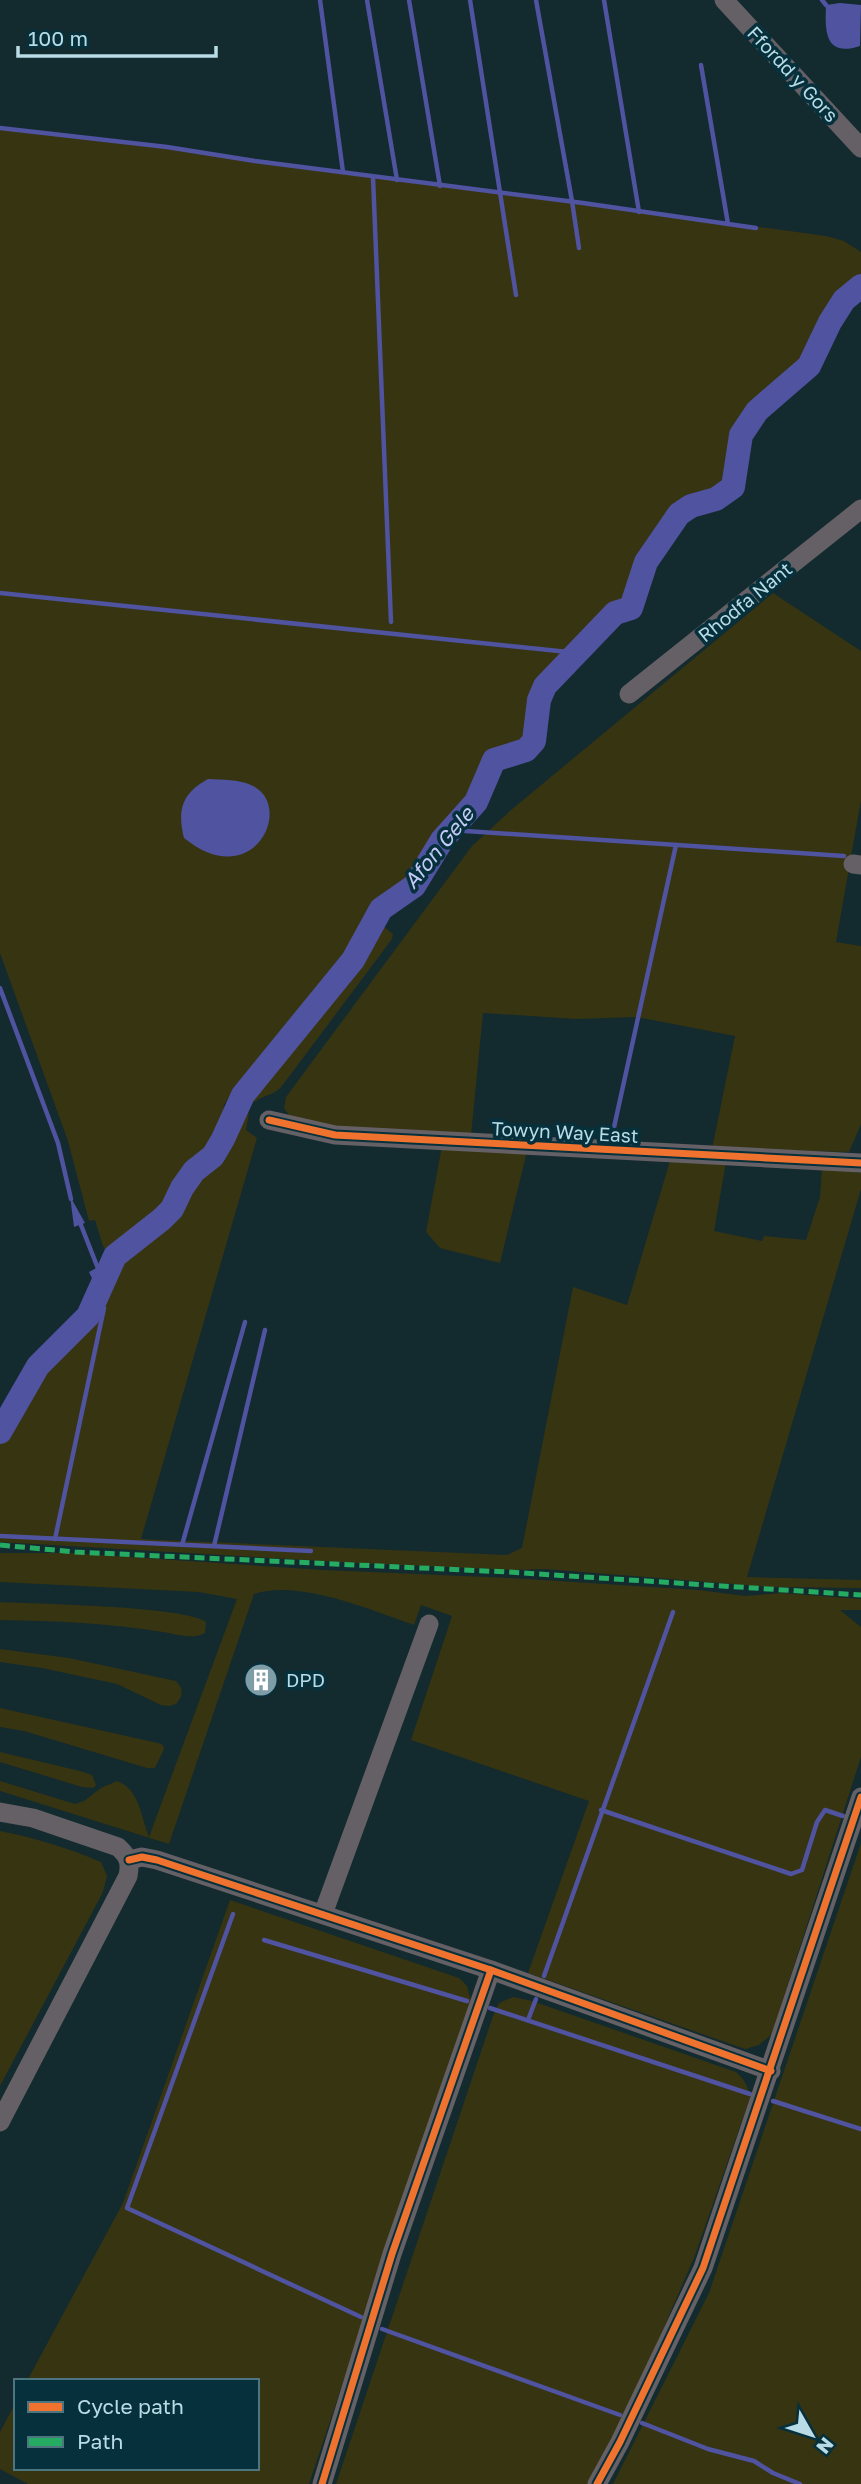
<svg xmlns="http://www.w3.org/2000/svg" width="861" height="2484" font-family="'Golos Text',sans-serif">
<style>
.green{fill:#373411}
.water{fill:#4f53a0}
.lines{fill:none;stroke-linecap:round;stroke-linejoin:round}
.stream{stroke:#4f53a0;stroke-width:4.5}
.river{stroke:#4f53a0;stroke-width:24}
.minor{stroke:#646065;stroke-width:19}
.quiet{stroke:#26ab63;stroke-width:5;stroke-dasharray:10 5;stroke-linecap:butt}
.cycleway-casing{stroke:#06313c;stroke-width:11}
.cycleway{stroke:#ef722f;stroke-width:7}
.labels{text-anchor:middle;stroke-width:7;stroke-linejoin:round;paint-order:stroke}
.street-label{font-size:19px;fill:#b8dbe6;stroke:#06313c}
.poi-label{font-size:19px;fill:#b8dbe6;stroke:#06313c;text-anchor:start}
.water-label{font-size:21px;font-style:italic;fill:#c4c9f7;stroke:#06313c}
</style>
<rect width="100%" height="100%" fill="#132a2f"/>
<g class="green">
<path d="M0,128L167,147L826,236L844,241L861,252V280L838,301L806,362L758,405L737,432L727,483L714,494L677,507L667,517L641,559L627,600L598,626L549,676L539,690L531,719L530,739L521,746L494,755L473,797L437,841L412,880L378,906L352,957L263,1064L233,1091L224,1105L221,1131L216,1142L209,1152L185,1174L169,1205L157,1216L133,1231L108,1254L103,1246L95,1220L89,1221L68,1141L0,953Z"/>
<path d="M773,593L861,651V800L836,942L861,946V1124L849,1152L712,1149L735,1036L637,1017L577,1019L483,1013L471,1135L332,1130L289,1115L284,1108L286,1097L472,846L511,810Z"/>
<path d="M383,926L393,934L392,939L282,1086C275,1095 264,1095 254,1102L249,1098V1095L296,1037L312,1023L325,1001L362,958L378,928Z"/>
<path d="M241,1110L249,1114L246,1130L257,1138L141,1539L507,1555L522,1548L573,1287L627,1305L670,1161L726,1162L714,1231L762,1241L764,1236L806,1240L820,1197L822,1167L861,1173V1189L747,1577L861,1580V1588L771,1587L545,1569L514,1570L358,1563L0,1542V1442L33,1383L49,1361L100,1308L124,1251L167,1219L182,1193L197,1174L222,1152Z"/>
<path d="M442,1146L527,1151L500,1263L440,1248L426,1232Z"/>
<path d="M0,1553H69L323,1570L510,1578L699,1590L745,1596L781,1593L861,1599V1610H840L861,1627V1757L772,2034L759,2045L745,2049L528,1973L589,1801L411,1740L452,1616L421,1605L414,1625C371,1610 298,1579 254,1594L169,1844L0,1791V1781L75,1804L84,1801L101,1788L117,1781C140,1789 141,1818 149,1837L237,1599L199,1592L0,1582Z"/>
<path d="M0,1602C36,1604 185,1606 206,1622L205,1633C193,1640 176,1634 163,1632C109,1623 54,1621 0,1620Z"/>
<path d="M0,1649L69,1658L176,1681C184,1689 183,1696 176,1704L169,1706L161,1705L117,1684L42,1668L0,1662Z"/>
<path d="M0,1708L158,1743L163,1745L164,1749L155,1768H147L24,1731L0,1727Z"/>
<path d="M0,1752L80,1771L92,1775L96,1785L93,1788L82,1787L0,1762Z"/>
<path d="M0,1831C35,1838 69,1848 101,1862L107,1876L103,1892L0,2086Z"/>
<path d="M861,1843V2484H613L709,2293Z"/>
<path d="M230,1900L459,1978L467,1986L471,2001L309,2484H28L0,2469V2432L16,2402V2468H257V2381H27L123,2203Z"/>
<path d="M513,1997L532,2001L736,2072C745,2080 748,2086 750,2098L694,2258L634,2396L589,2484H336L493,2016L499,2003Z"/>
</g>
<g class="water">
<path d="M840,3L861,5L860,46C824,58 825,30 826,5Z"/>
<path d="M208,779C223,780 238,779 251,785C296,804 254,895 184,838C177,810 182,793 208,779Z"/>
<path d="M70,1196L85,1223L74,1227Z"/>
<path d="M147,1230L120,1257L100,1308L87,1324L65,1339L93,1303L96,1287L89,1272L100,1266L107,1274L115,1256Z"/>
</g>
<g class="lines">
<g class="stream">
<path d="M320,0L343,172"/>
<path d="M367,0L397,180"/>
<path d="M409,0L440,186"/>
<path d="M470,0L516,295"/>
<path d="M536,0L572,201"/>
<path d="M604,0L639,212"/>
<path d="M822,0L826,5"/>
<path d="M701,65L728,224"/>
<path d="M0,128L167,147L255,161L583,203L756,228"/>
<path d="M373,177L391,622"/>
<path d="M572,201L579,248"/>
<path d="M0,593L578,653"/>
<path d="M451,830L844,856"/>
<path d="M0,988L58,1143L71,1199"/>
<path d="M611,1141L676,845"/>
<path d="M79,1220L99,1271"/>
<path d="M0,1536L311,1551"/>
<path d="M55,1539L104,1308"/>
<path d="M182,1545L245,1322"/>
<path d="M214,1546L265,1330"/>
<path d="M601,1810L791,1874L802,1870L817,1822L825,1810L843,1816"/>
<path d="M233,1914L127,2208L361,2317"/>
<path d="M264,1940L467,2001"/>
<path d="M544,1976L673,1612"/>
<path d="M490,2008L750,2094"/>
<path d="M528,2020L536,1999"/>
<path d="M773,2101L861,2129"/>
<path d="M382,2329L620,2415"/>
<path d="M642,2423L708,2449L754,2461L773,2473L800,2484"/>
</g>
<path class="river" d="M0,1432L38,1366L88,1316L115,1256L162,1219L172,1209L182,1188L194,1171L213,1156L223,1139L243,1095L353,960L381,909L414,886L442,840L476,802L494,760L526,750L534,741L539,700L545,686L615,613L631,608L646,562L679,514L691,506L716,499L733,487L741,435L757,411L809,366L830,322L844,300L861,286"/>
<g class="minor">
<path d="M724,0L861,148"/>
<path d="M629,694L861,509"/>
<path d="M853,864L861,865"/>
<path d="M269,1120L335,1135L861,1163"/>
<path d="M0,1812L33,1818L118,1847C128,1856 131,1862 128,1876L0,2122"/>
<path d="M129,1860L142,1857L157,1860L491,1970L771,2071"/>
<path d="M323,1914L429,1624"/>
<path d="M322,2484L392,2254L491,1970"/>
<path d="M597,2484L620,2442L703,2268L861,1797"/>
</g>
<path class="quiet" d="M0,1545L75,1552L508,1572L861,1595"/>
<defs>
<g id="cycleway">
<path d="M269,1120L335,1135L861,1163"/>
<path d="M129,1860L142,1857L157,1860L491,1970L771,2071"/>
<path d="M322,2484L392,2254L491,1970"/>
<path d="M597,2484L620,2442L703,2268L861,1797"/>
</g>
</defs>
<use href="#cycleway" class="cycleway-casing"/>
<use href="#cycleway" class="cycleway"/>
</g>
<defs>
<symbol id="building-disc" viewBox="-11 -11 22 22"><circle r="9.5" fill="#7e9da6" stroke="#06313c"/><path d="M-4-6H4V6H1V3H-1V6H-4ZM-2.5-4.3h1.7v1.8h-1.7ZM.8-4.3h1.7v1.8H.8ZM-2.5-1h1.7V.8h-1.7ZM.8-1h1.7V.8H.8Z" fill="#fff"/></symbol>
</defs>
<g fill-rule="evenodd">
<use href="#building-disc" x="242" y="1661" width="38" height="38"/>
</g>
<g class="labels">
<g class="street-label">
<text transform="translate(793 74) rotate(47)" y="7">Ffordd y Gors</text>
<text transform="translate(745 602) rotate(-39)" y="7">Rhodfa Nant</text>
<text transform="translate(565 1132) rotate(3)" y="7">Towyn Way East</text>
</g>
<g class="poi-label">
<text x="286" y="1687">DPD</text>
</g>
<g class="water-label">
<text transform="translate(439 848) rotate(-51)" y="7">Afon Gele</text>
</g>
</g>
<rect x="14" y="2379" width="245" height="91" fill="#06313c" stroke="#4d7580" stroke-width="2"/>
<rect x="28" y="2402" width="35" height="10" fill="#ef722f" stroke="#4d7580" stroke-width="2"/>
<text x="77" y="2414" font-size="21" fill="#b8dbe6">Cycle path</text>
<rect x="28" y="2437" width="35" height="10" fill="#26ab63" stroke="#4d7580" stroke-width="2"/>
<text x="77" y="2449" font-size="21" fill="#b8dbe6">Path</text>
<g transform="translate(812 2435) rotate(129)" stroke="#06313c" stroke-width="5" paint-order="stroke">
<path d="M0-5L12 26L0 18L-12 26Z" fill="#b8dbe6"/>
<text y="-10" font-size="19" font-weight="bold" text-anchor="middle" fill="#b8dbe6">N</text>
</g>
<path d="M18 46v10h198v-10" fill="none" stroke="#b8dbe6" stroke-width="3.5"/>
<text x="28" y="46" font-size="21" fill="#b8dbe6" stroke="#06313c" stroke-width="5" paint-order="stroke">100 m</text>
</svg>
